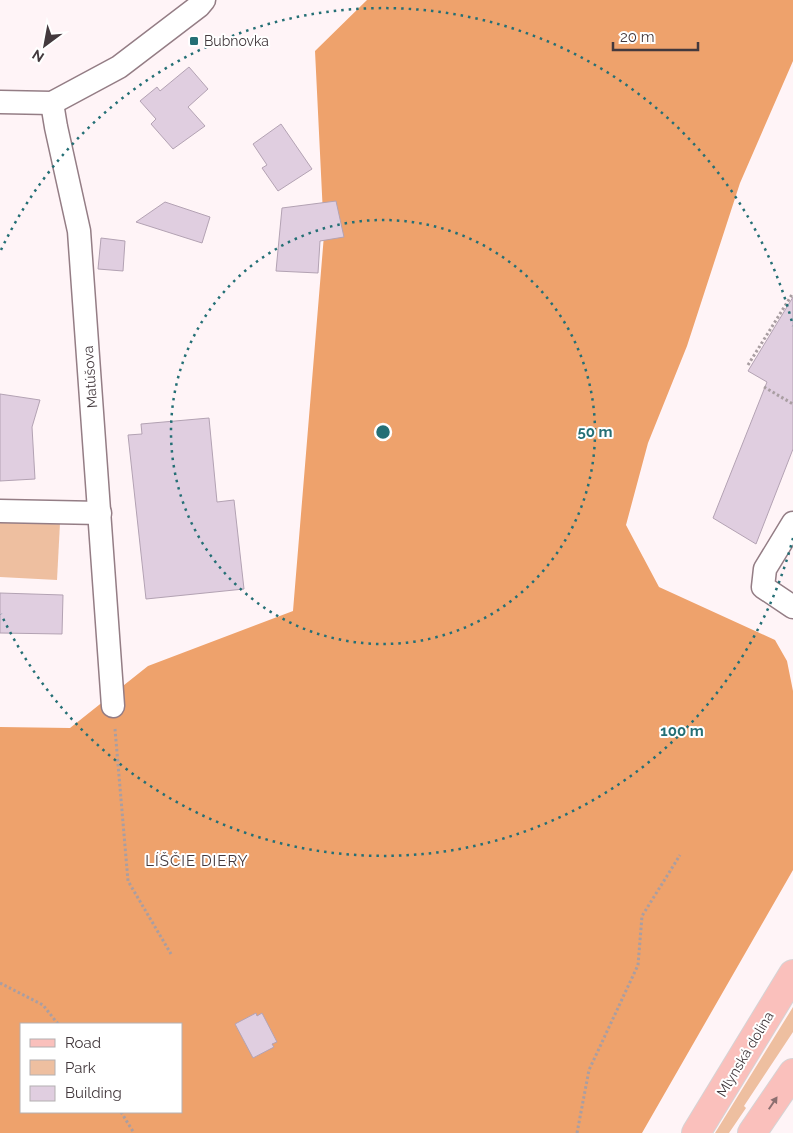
<svg xmlns="http://www.w3.org/2000/svg" width="793" height="1133" font-family="Raleway,sans-serif">
<style>
.green{fill:#eebfa0}
.forest{fill:#eea26c;fill-rule:evenodd}
.building{fill:#e0cee0;stroke:#b3a2b3}
.lines{fill:none;stroke-linecap:round;stroke-linejoin:round}
.street-casing{stroke:#947d85;stroke-width:25}
.primary-casing{stroke:#d6d3d4;stroke-width:30}
.path{stroke:#a99ea2;stroke-width:3;stroke-dasharray:2.5 2.5;stroke-linecap:butt}
.street{stroke:#fff;stroke-width:22}
.primary{stroke:#fac0bc;stroke-width:28}
.oneway{fill:#8c6f70}
.ring{fill:none;stroke:#246f75;stroke-width:2.5;stroke-dasharray:2.5 5}
.poi-dot{fill:#246f75;stroke:#fff;stroke-width:2}
.labels{text-anchor:middle;stroke-width:4;stroke-linejoin:round;paint-order:stroke}
.poi-label{font-size:14px;fill:#43393d;stroke:#fff;text-anchor:start}
.street-label{font-size:14px;fill:#43393d;stroke:#fff}
.neighbourhood-label{font-size:15px;letter-spacing:1px;fill:#43393d;stroke:#fff}
.centre{fill:#246f75;stroke:#fff;stroke-width:2.5}
.ring-label{font-size:15px;text-anchor:middle;font-weight:bold;fill:#246f75;stroke:#fff;stroke-width:4;stroke-linejoin:round;paint-order:stroke}
</style>
<rect width="100%" height="100%" fill="#fff4f7"/>
<g class="green">
<path d="M0,520L60,523L57,580L0,577Z"/>
<path d="M793,1007V1032L744,1106L746,1108L729,1133H715Z"/>
</g>
<path class="forest" d="M367,0H793V61L740,183L687,346L648,443L626,525L659,587L775,640L787,661L793,691V870L642,1133H0V727L70,728L148,666L293,611L324,235L315,51ZM21,1024H181V1112H21Z"/>
<g class="building">
<path d="M189,67L208,89L188,107L205,126L173,149L151,124L156,119L140,101L157,87L160,91Z"/>
<path d="M281,124L312,169L278,191L262,168L267,165L253,144Z"/>
<path d="M336,201L344,237L320,241L318,273L276,271L282,208Z"/>
<path d="M165,202L210,217L202,243L136,222Z"/>
<path d="M101,238L125,241L123,271L98,269Z"/>
<path d="M793,297V449L756,544L713,518L767,382L748,371Z"/>
<path d="M0,394L40,400L32,427L35,479L0,481Z"/>
<path d="M209,418L217,502L234,500L244,589L146,599L128,435L142,434L141,424Z"/>
<path d="M0,593L63,595L62,634L0,633Z"/>
<path d="M256,1013L257,1016L262,1013L277,1042L272,1044L274,1047L253,1058L235,1024Z"/>
</g>
<g class="lines">
<defs>
<g id="street">
<path d="M0,102L52,103L119,67L199,6L204,0"/>
<path d="M52,103L56,127L79,231L113,706"/>
<path d="M0,511L100,513"/>
<path d="M793,523L765,569L763,587L793,607"/>
</g>
<g id="primary">
<path d="M696,1133L793,974"/>
<path d="M752,1133L793,1073"/>
</g>
</defs>
<use href="#street" class="street-casing"/>
<use href="#primary" class="primary-casing"/>
<g class="path">
<path d="M748,365L793,293"/>
<path d="M764,387L793,404"/>
<path d="M115,729L128,881L171,954"/>
<path d="M0,983L43,1005L58,1024"/>
<path d="M121,1112L134,1133"/>
<path d="M577,1133L589,1070L638,965L642,916L680,855"/>
</g>
<use href="#street" class="street"/>
<use href="#primary" class="primary"/>
</g>
<defs><path id="oneway-solid" d="M-6-.8H1V-3.2L6.5 0L1 3.2V.8H-6Z" transform="scale(1.25)"/></defs>
<use class="oneway" href="#oneway-solid" transform="translate(773 1103) rotate(-56)"/>
<g class="ring">
<circle cx="383" cy="432" r="212"/>
<path d="M793 538A423 423 0 0 1 1 614M1 250A423 423 0 0 1 793 326"/>
</g>
<rect class="poi-dot" x="189" y="36" width="10" height="10" rx="2.5"/>
<g class="labels">
<g class="poi-label">
<text x="204" y="46">Bubnovka</text>
</g>
<g class="street-label">
<text transform="translate(90 377) rotate(-94)" y="5">Matúšova</text>
<text transform="translate(745 1054) rotate(-59)" y="5">Mlynská dolina</text>
</g>
<g class="neighbourhood-label">
<text x="197" y="866">LÍŠČIE DIERY</text>
</g>
</g>
<circle cx="383" cy="432" r="8" class="centre"/>
<g class="ring-label">
<text x="595" y="437">50 m</text>
<text x="682" y="736">100 m</text>
</g>
<rect x="20" y="1023" width="162" height="90" fill="#ffffff" stroke="#b4b0b1"/>
<rect x="30" y="1039" width="25" height="8" fill="#fac0bc" stroke="#b4b0b1"/>
<text x="65" y="1048" font-size="15" fill="#43393d">Road</text>
<rect x="30" y="1060" width="25" height="15" fill="#eebfa0" stroke="#b4b0b1"/>
<text x="65" y="1073" font-size="15" fill="#43393d">Park</text>
<rect x="30" y="1086" width="25" height="15" fill="#e0cee0" stroke="#b4b0b1"/>
<text x="65" y="1098" font-size="15" fill="#43393d">Building</text>
<g transform="translate(45 45) rotate(212)" stroke="#ffffff" stroke-width="4" paint-order="stroke">
<path d="M0-4L9 19L0 12L-9 19Z" fill="#43393d"/>
<text y="-8" font-size="14" font-weight="bold" text-anchor="middle" fill="#43393d">N</text>
</g>
<path d="M613 42v8h85v-8" fill="none" stroke="#43393d" stroke-width="2.5"/>
<text x="620" y="42" font-size="15" fill="#43393d" stroke="#ffffff" stroke-width="4" paint-order="stroke">20 m</text>
</svg>
